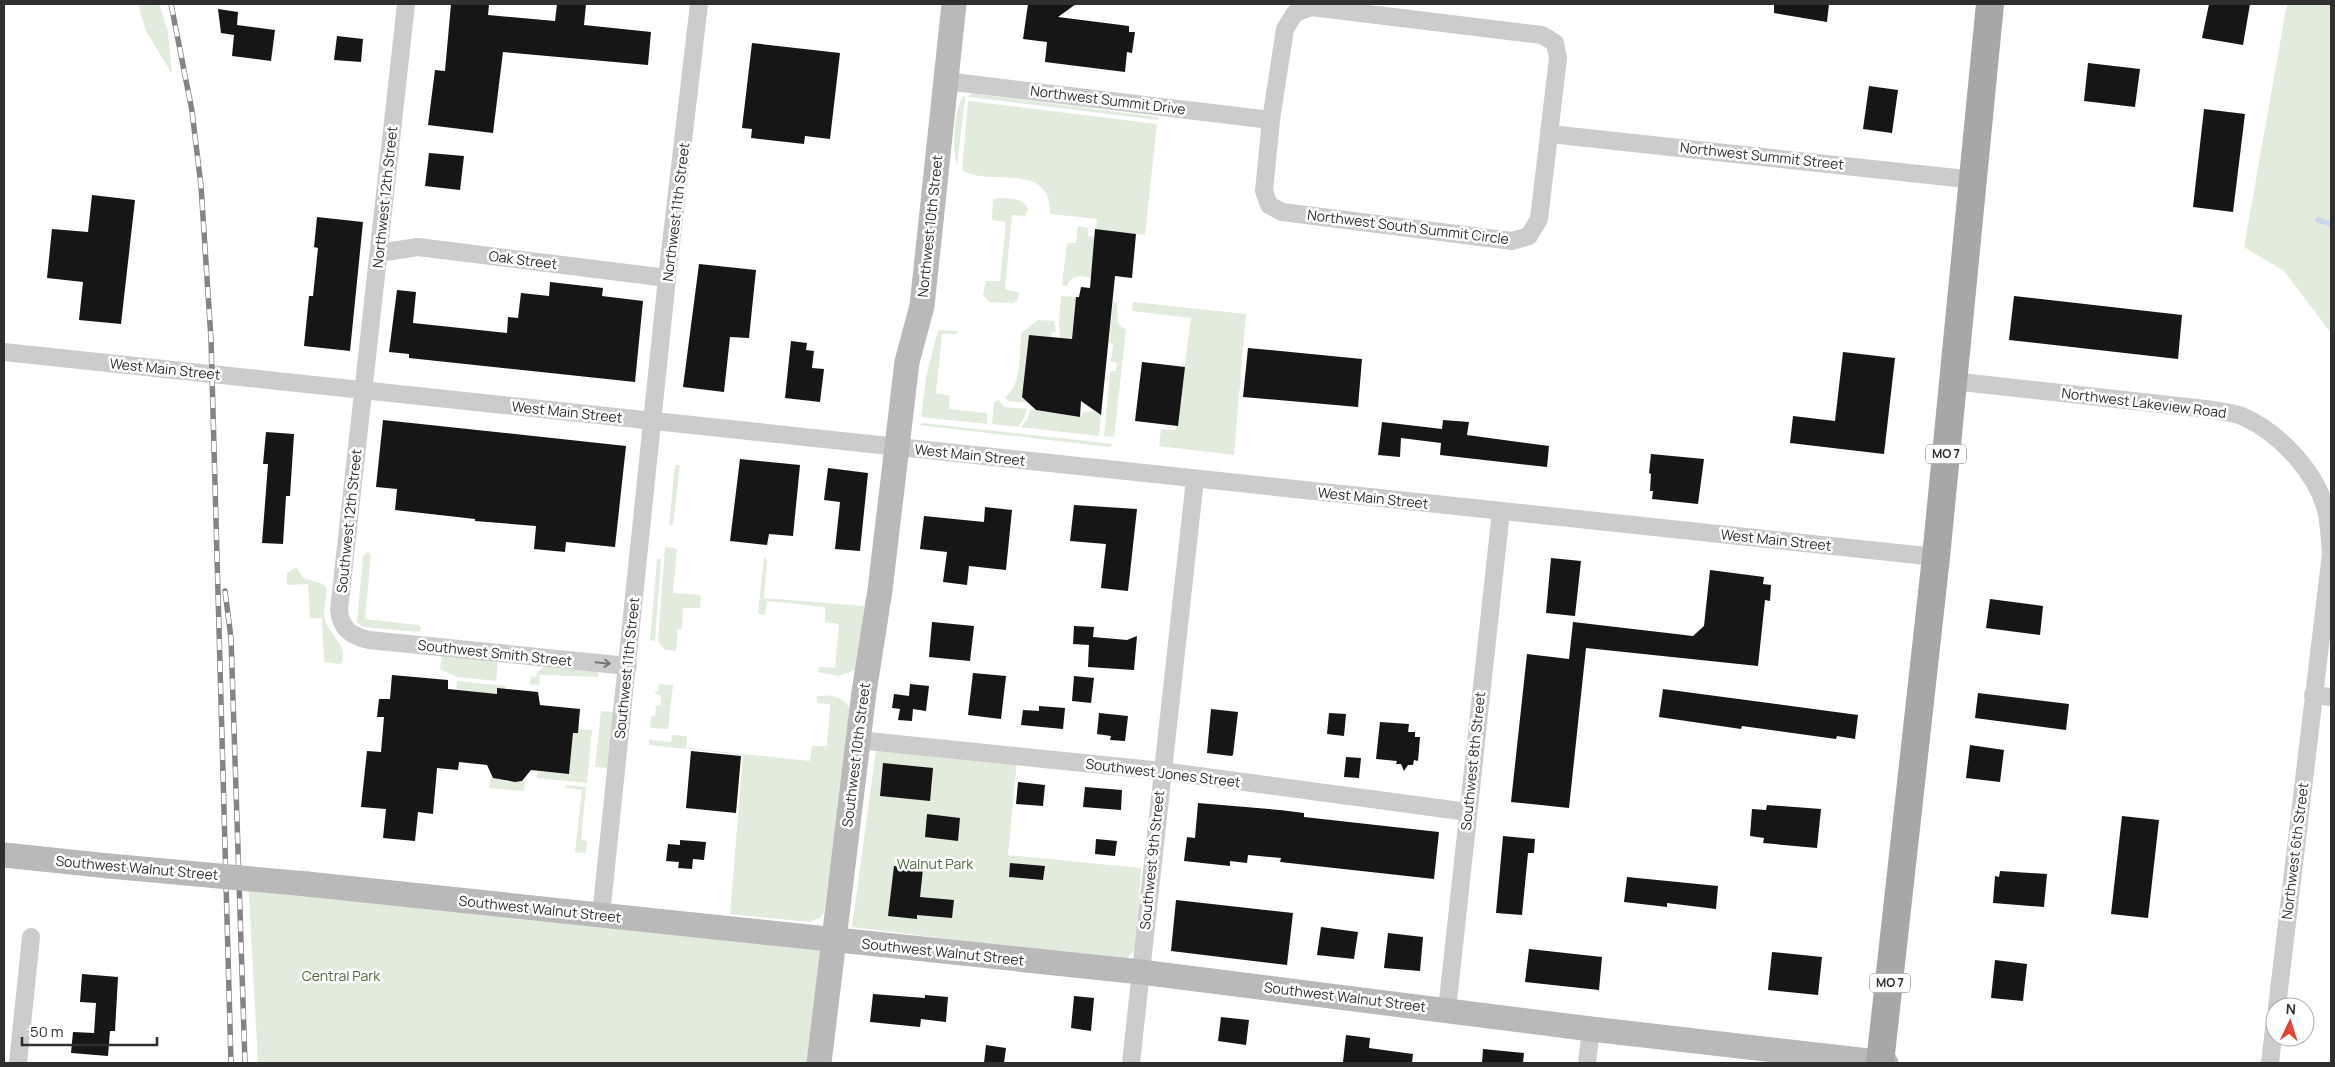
<svg xmlns="http://www.w3.org/2000/svg" width="2335" height="1067" font-family="Manrope,sans-serif">
<style>
.green{fill:#e2ecdd}
.lines{fill:none;stroke-linecap:round;stroke-linejoin:round}
.stream{stroke:#c9d9eb;stroke-width:5.5}
.building{fill:#161616}
.street{stroke:#ccc;stroke-width:18}
.secondary{stroke:#b9b9b9;stroke-width:25}
.primary{stroke:#a7a7a7;stroke-width:28}
.rail-casing{stroke:#848484;stroke-width:5.5}
.rail{stroke:#fff;stroke-width:4;stroke-dasharray:11;stroke-linecap:butt}
.secondary-bridge{stroke:#b9b9b9;stroke-width:25}
.oneway{stroke:#767676}
.labels{text-anchor:middle;stroke-width:5;stroke-linejoin:round;paint-order:stroke}
.shield{fill:#fff;stroke:#6d6d6d;stroke-width:1}
.shield-label{font-size:12px;font-weight:bold;fill:#2f2f2f}
.street-label{font-size:14px;fill:#2f2f2f;stroke:#fff}
.park-label{font-size:14px;fill:#4b6a3d;stroke:#fff}
</style>
<rect width="100%" height="100%" fill="#fff"/>
<g class="green">
<path d="M138,4H159L168,31L172,74L146,31Z"/>
<path d="M2287,4H2331V333L2284,271L2244,247Z"/>
<path d="M969,94H976L1158,117V120L969,97Z"/>
<path d="M965,95V98L957,166C952,153 953,104 965,95Z"/>
<path d="M968,101L1157,124L1145,235L1096,230L1097,219L1051,214C1049,208 1050,201 1047,195C1034,167 983,185 962,170Z"/>
<path d="M998,198C1009,199 1025,197 1028,210L1025,216L1012,215L1005,289L1019,293L1018,299L1013,303L989,302L983,295L986,281H1000L1006,222L992,220L993,200Z"/>
<path d="M1078,226L1088,228V236L1095,237L1091,278C1080,275 1071,275 1067,286L1062,285L1067,243H1076Z"/>
<path d="M1061,296L1076,297L1072,339L1060,338L1059,323Z"/>
<path d="M1113,302L1117,303L1118,324L1126,330L1114,437L1104,436L1110,371H1116L1117,363L1111,362L1113,344L1109,343Z"/>
<path d="M1133,302L1246,314L1234,455L1159,446L1161,429L1176,430L1191,318L1132,311Z"/>
<path d="M1038,320L1054,321L1056,332H1052L1051,337L1029,335L1022,396L1062,406L1008,401L1005,397C1023,384 1019,352 1021,333Z"/>
<path d="M938,330L958,331L956,334H942L936,393L950,396L949,409L987,413V424L921,417L926,377Z"/>
<path d="M999,400L1004,407L1027,409L1025,417L1018,427L992,424L994,402Z"/>
<path d="M1030,409L1080,417L1083,412L1094,411L1101,415L1099,436L1021,427L1028,418Z"/>
<path d="M922,423L1113,444L1110,447L919,425Z"/>
<path d="M675,465H680L673,525H669Z"/>
<path d="M665,547L675,548L677,550L673,593L701,595L700,608H683L682,629H678L676,651L665,650L658,641Z"/>
<path d="M368,552L371,556L365,619L419,625L421,628L420,632L362,627L357,622L363,556Z"/>
<path d="M764,557L767,560L764,598L865,606L855,670L839,676L818,672L820,667L835,668L839,624L825,622V607L767,601L765,615L758,614Z"/>
<path d="M657,559H661L655,641L650,640Z"/>
<path d="M296,567L303,578L323,584L326,587C328,599 321,611 326,623C332,637 349,647 341,664L324,662L322,618H310L308,584L287,585V573Z"/>
<path d="M442,656L495,660L498,663L496,681L457,677L440,669Z"/>
<path d="M547,665L599,671L598,677L540,675L539,685L530,684L531,676L536,677L537,672Z"/>
<path d="M457,681L506,686L505,689H497V694L456,690Z"/>
<path d="M659,684L673,685L668,729L650,728L651,716H655L656,706L661,705V696L654,693L658,691Z"/>
<path d="M817,696C832,694 848,697 851,714L824,912L820,918L810,922L730,914L743,755L650,745L648,740L671,742L672,735L687,736L686,748L810,761L812,746H827L830,704L817,703Z"/>
<path d="M601,711L616,712L608,768L595,767Z"/>
<path d="M578,729L592,730L587,783L537,778V771L569,774L573,733H578Z"/>
<path d="M877,742L1017,762L1008,855L1141,868L1136,949L1124,961L852,927Z"/>
<path d="M491,777L507,782L525,781L524,791L489,788Z"/>
<path d="M566,785L586,787L581,840L587,841L586,853L575,852L582,790L565,788Z"/>
<path d="M248,879L833,941L819,1063H258Z"/>
</g>
<g class="lines">
<path class="stream" d="M2318,220L2331,224"/>
</g>
<g class="building">
<path d="M451,4H489L488,15L555,21L557,4H586L584,25L651,32L648,65L503,52L493,133L428,125L435,70L445,71Z"/>
<path d="M1028,4H1076L1058,17L1129,26V32H1135L1132,53L1127,52L1125,72L1045,62L1047,42L1023,39Z"/>
<path d="M1774,4H1829L1827,22L1774,13Z"/>
<path d="M2209,4H2250L2243,45L2202,38Z"/>
<path d="M218,9L238,12L237,25L275,30L271,61L232,56L234,35L221,33Z"/>
<path d="M337,36L363,39L361,62L334,60Z"/>
<path d="M752,43L840,53L830,139L805,136L804,144L751,138L752,129L742,128Z"/>
<path d="M2088,63L2140,69L2135,107L2084,101Z"/>
<path d="M1869,86L1898,90L1892,133L1863,129Z"/>
<path d="M2204,109L2245,114L2233,212L2193,207Z"/>
<path d="M429,153L464,156L460,190L425,186Z"/>
<path d="M92,195L135,200L121,324L79,320L83,282L47,278L52,229L88,232Z"/>
<path d="M317,217L363,222L350,351L304,346L309,296H313L318,248L314,247Z"/>
<path d="M1095,229L1136,234L1132,278L1115,276L1101,415L1081,401L1080,417L1036,410L1022,397L1029,335L1072,339L1076,297H1079L1081,287L1090,288Z"/>
<path d="M699,264L756,270L749,338L730,337L724,392L683,387Z"/>
<path d="M550,282L603,288L602,296L643,301L635,382L409,358V354L389,352L397,290L416,292L413,323L507,333L508,317L518,318L521,293L549,296Z"/>
<path d="M2014,296L2182,315L2178,359L2009,340Z"/>
<path d="M791,341L807,343L806,350L814,351L812,368L824,369L820,402L785,398Z"/>
<path d="M1248,348L1362,359L1358,407L1243,397Z"/>
<path d="M1843,352L1895,358L1884,454L1790,443L1793,416L1835,421Z"/>
<path d="M1142,362L1185,367L1178,426L1135,421Z"/>
<path d="M383,420L626,446L615,547L566,542L565,552L534,549L536,526L475,521V519L395,510L397,489L376,487Z"/>
<path d="M1443,420L1469,422L1467,435L1549,446L1547,467L1440,455L1441,443L1401,438L1400,457L1378,455L1382,422L1442,429Z"/>
<path d="M266,432L294,434L290,496H286L283,544L262,543L268,464H263Z"/>
<path d="M1651,454L1704,459L1698,504L1652,499L1653,491H1650L1651,474L1649,473Z"/>
<path d="M740,459L800,465L793,536L769,534L767,545L730,541Z"/>
<path d="M828,468L868,473L860,551L835,549L840,502L824,500Z"/>
<path d="M1074,505L1137,509L1128,591L1101,588L1106,544L1070,541Z"/>
<path d="M985,507L1012,510L1006,570L969,566L967,585L943,582L947,552L920,549L924,516L984,522Z"/>
<path d="M1551,558L1581,561L1575,616L1546,613Z"/>
<path d="M1710,570L1764,577L1763,584L1771,585L1770,601L1765,600L1758,666L1586,648L1569,808L1511,802L1527,654L1569,659L1573,622L1693,636L1704,626Z"/>
<path d="M1990,599L2043,606L2040,635L1986,628Z"/>
<path d="M932,622L974,626L970,661L929,657Z"/>
<path d="M1074,626L1094,627L1093,637L1127,640L1137,636L1134,670L1088,667L1089,645L1073,644Z"/>
<path d="M973,673L1006,676L1001,719L968,715Z"/>
<path d="M392,675L448,680V689L497,694V688L538,692L540,705L580,709L578,733H573L569,774L531,770L522,781L515,782L493,778L487,765L459,762L458,770L437,768L433,814L418,812L415,841L383,838L386,809L361,807L367,751L381,752L384,717H377L379,699H390Z"/>
<path d="M1074,676L1094,678L1091,703L1072,701Z"/>
<path d="M910,684L929,686L926,711L913,709L912,721L898,720L900,709L892,708L894,694L909,696Z"/>
<path d="M1663,689L1858,715L1855,739L1837,736L1836,739L1742,726L1741,729L1659,717Z"/>
<path d="M1978,693L2069,704L2066,730L1975,718Z"/>
<path d="M1039,706L1065,708L1063,729L1021,725L1023,710L1039,711Z"/>
<path d="M1211,709L1238,712L1233,755L1231,756L1207,753Z"/>
<path d="M1099,713L1128,716L1125,741L1110,740L1111,736L1097,734Z"/>
<path d="M1329,713L1346,714L1344,736L1327,734Z"/>
<path d="M1380,722L1409,724L1408,732H1415V737H1420L1418,761L1414,760L1413,765H1408L1404,771L1401,764H1396L1397,761L1376,759Z"/>
<path d="M1970,745L2004,750L2000,782L1966,778Z"/>
<path d="M691,751L741,756L736,813L686,808Z"/>
<path d="M1346,757L1361,758L1359,778L1344,777Z"/>
<path d="M883,763L933,768L930,801L880,796Z"/>
<path d="M1018,782L1045,785L1043,806L1016,804Z"/>
<path d="M1085,787L1122,790L1121,810L1083,807Z"/>
<path d="M1198,803L1280,810L1304,813V817L1439,832L1434,879L1280,862L1281,858L1248,855L1247,863L1230,861V866L1184,861L1187,837L1195,838Z"/>
<path d="M1767,805L1821,809L1817,848L1763,843L1764,838L1750,836L1752,809L1766,810Z"/>
<path d="M927,814L960,818L958,841L925,837Z"/>
<path d="M2122,816L2159,820L2148,918L2111,914Z"/>
<path d="M1503,836L1535,839L1534,853H1528L1522,915L1496,913Z"/>
<path d="M1096,839L1117,841L1115,856L1095,854Z"/>
<path d="M680,840L706,842L704,860L693,859L692,869L678,868L679,862L666,861L668,844L680,845Z"/>
<path d="M1010,863L1045,866L1043,880L1009,877Z"/>
<path d="M894,866L923,869L920,897L954,900L952,918L917,915V919L888,916Z"/>
<path d="M2000,871L2047,874L2044,907L1993,903L1995,876L1999,877Z"/>
<path d="M1627,877L1718,886L1716,909L1667,903V907L1624,902Z"/>
<path d="M1176,900L1293,913L1287,965L1171,951Z"/>
<path d="M1321,927L1358,932L1354,959L1317,955Z"/>
<path d="M1388,933L1423,937L1420,971L1384,968Z"/>
<path d="M1529,949L1602,957L1599,990L1525,982Z"/>
<path d="M1772,952L1822,957L1818,995L1768,990Z"/>
<path d="M1995,960L2027,964L2023,1001L1991,998Z"/>
<path d="M82,974L118,977L115,1031H110L108,1056L71,1053L73,1032L94,1033L96,1003L80,1002Z"/>
<path d="M873,994L925,998V995L948,997L946,1022L921,1019L920,1027L870,1022Z"/>
<path d="M1074,996L1094,998L1091,1031L1071,1028Z"/>
<path d="M1221,1017L1249,1020L1246,1045L1218,1041Z"/>
<path d="M1346,1035L1370,1038L1369,1048L1413,1054L1412,1063L1343,1062Z"/>
<path d="M986,1045L1006,1048L1004,1063H984Z"/>
<path d="M1483,1049L1524,1053L1523,1063H1482Z"/>
</g>
<g class="lines">
<g class="street">
<path d="M406,4L339,610C341,629 351,636 369,640L628,666"/>
<path d="M1311,7L1542,35L1555,43L1558,58L1539,219L1529,236L1512,241L1282,212L1269,205L1264,191L1271,120L1285,29L1295,13Z"/>
<path d="M945,81L1271,120"/>
<path d="M1550,134L1975,180"/>
<path d="M379,253L418,247L667,278"/>
<path d="M4,352L1936,557"/>
<path d="M1952,381L2206,409C2218,411 2233,412 2244,417C2281,434 2318,474 2327,514C2329,527 2330,540 2331,553L2277,1007"/>
<path d="M2313,695L2331,697"/>
<path d="M858,740L1162,771L1468,812"/>
<path d="M601,915L667,278L699,4"/>
<path d="M1447,1010L1501,511"/>
<path d="M18,1063L31,937"/>
<path d="M1131,1063L1195,479"/>
<path d="M1587,1063L1591,1029"/>
<path d="M2270,1063L2275,1021"/>
</g>
<g class="secondary">
<path d="M4,855L109,866"/>
<path d="M307,884L1141,972L1591,1029L1886,1063"/>
<path d="M819,1063L864,692L880,590L907,362L922,306L954,4"/>
</g>
<path class="primary" d="M1880,1063L1936,557L1990,4"/>
<defs>
<g id="rail">
<path d="M171,4L192,111L201,186L211,339L231,1063"/>
<path d="M225,591L231,638L245,1063"/>
</g>
</defs>
<use href="#rail" class="rail-casing"/>
<use href="#rail" class="rail"/>
<path class="secondary-bridge" d="M109,866L307,884"/>
</g>
<defs><path id="oneway-shaft" d="M-6 0H5M1.5-3L5.5 0L1.5 3" fill="none" stroke-width="1.6" stroke-linecap="round" stroke-linejoin="round" transform="scale(1.25)"/></defs>
<use class="oneway" href="#oneway-shaft" transform="translate(603 663) rotate(6)"/>
<g class="labels">
<g class="shield">
<rect x="1926" y="444.5" width="40" height="19" rx="4"/>
<rect x="1870" y="973.5" width="40" height="19" rx="4"/>
</g>
<g class="shield-label">
<text x="1946" y="458">MO 7</text>
<text x="1890" y="987">MO 7</text>
</g>
<g class="street-label">
<text transform="translate(1108 100) rotate(7)" y="5">Northwest Summit Drive</text>
<text transform="translate(1762 156) rotate(6)" y="5">Northwest Summit Street</text>
<text transform="translate(385 197) rotate(-84)" y="5">Northwest 12th Street</text>
<text transform="translate(676 212) rotate(-83)" y="5">Northwest 11th Street</text>
<text transform="translate(930 226) rotate(-84)" y="5">Northwest 10th Street</text>
<text transform="translate(1408 227) rotate(7)" y="5">Northwest South Summit Circle</text>
<text transform="translate(523 260) rotate(7)" y="5">Oak Street</text>
<text transform="translate(165 369) rotate(6)" y="5">West Main Street</text>
<text transform="translate(2144 403) rotate(7)" y="5">Northwest Lakeview Road</text>
<text transform="translate(567 412) rotate(6)" y="5">West Main Street</text>
<text transform="translate(970 455) rotate(6)" y="5">West Main Street</text>
<text transform="translate(1373 498) rotate(6)" y="5">West Main Street</text>
<text transform="translate(349 521) rotate(-84)" y="5">Southwest 12th Street</text>
<text transform="translate(1776 540) rotate(6)" y="5">West Main Street</text>
<text transform="translate(495 653) rotate(6)" y="5">Southwest Smith Street</text>
<text transform="translate(627 668) rotate(-84)" y="5">Southwest 11th Street</text>
<text transform="translate(856 755) rotate(-83)" y="5">Southwest 10th Street</text>
<text transform="translate(1473 761) rotate(-84)" y="5">Southwest 8th Street</text>
<text transform="translate(1163 773) rotate(7)" y="5">Southwest Jones Street</text>
<text transform="translate(2295 851) rotate(-83)" y="5">Northwest 6th Street</text>
<text transform="translate(1152 860) rotate(-84)" y="5">Southwest 9th Street</text>
<text transform="translate(137 868) rotate(5)" y="5">Southwest Walnut Street</text>
<text transform="translate(540 909) rotate(6)" y="5">Southwest Walnut Street</text>
<text transform="translate(943 952) rotate(6)" y="5">Southwest Walnut Street</text>
<text transform="translate(1345 997) rotate(7)" y="5">Southwest Walnut Street</text>
</g>
<g class="park-label">
<text x="935" y="869">Walnut Park</text>
<text x="341" y="981">Central Park</text>
</g>
</g>
<rect width="2335" height="1067" fill="none" stroke="#2f2f2f" stroke-width="10"/>
<g transform="translate(2290 1022) rotate(4)"><circle r="24" fill="#ffffff" stroke="#acacac"/>
<path d="M0-4L9 19L0 12L-9 19Z" fill="#e24435"/>
<text y="-8" font-size="14" font-weight="bold" text-anchor="middle" fill="#2f2f2f">N</text>
</g>
<path d="M22 1037v8h135v-8" fill="none" stroke="#2f2f2f" stroke-width="2.5"/>
<text x="30" y="1037" font-size="15" fill="#2f2f2f" stroke="#ffffff" stroke-width="4" paint-order="stroke">50 m</text>
</svg>
